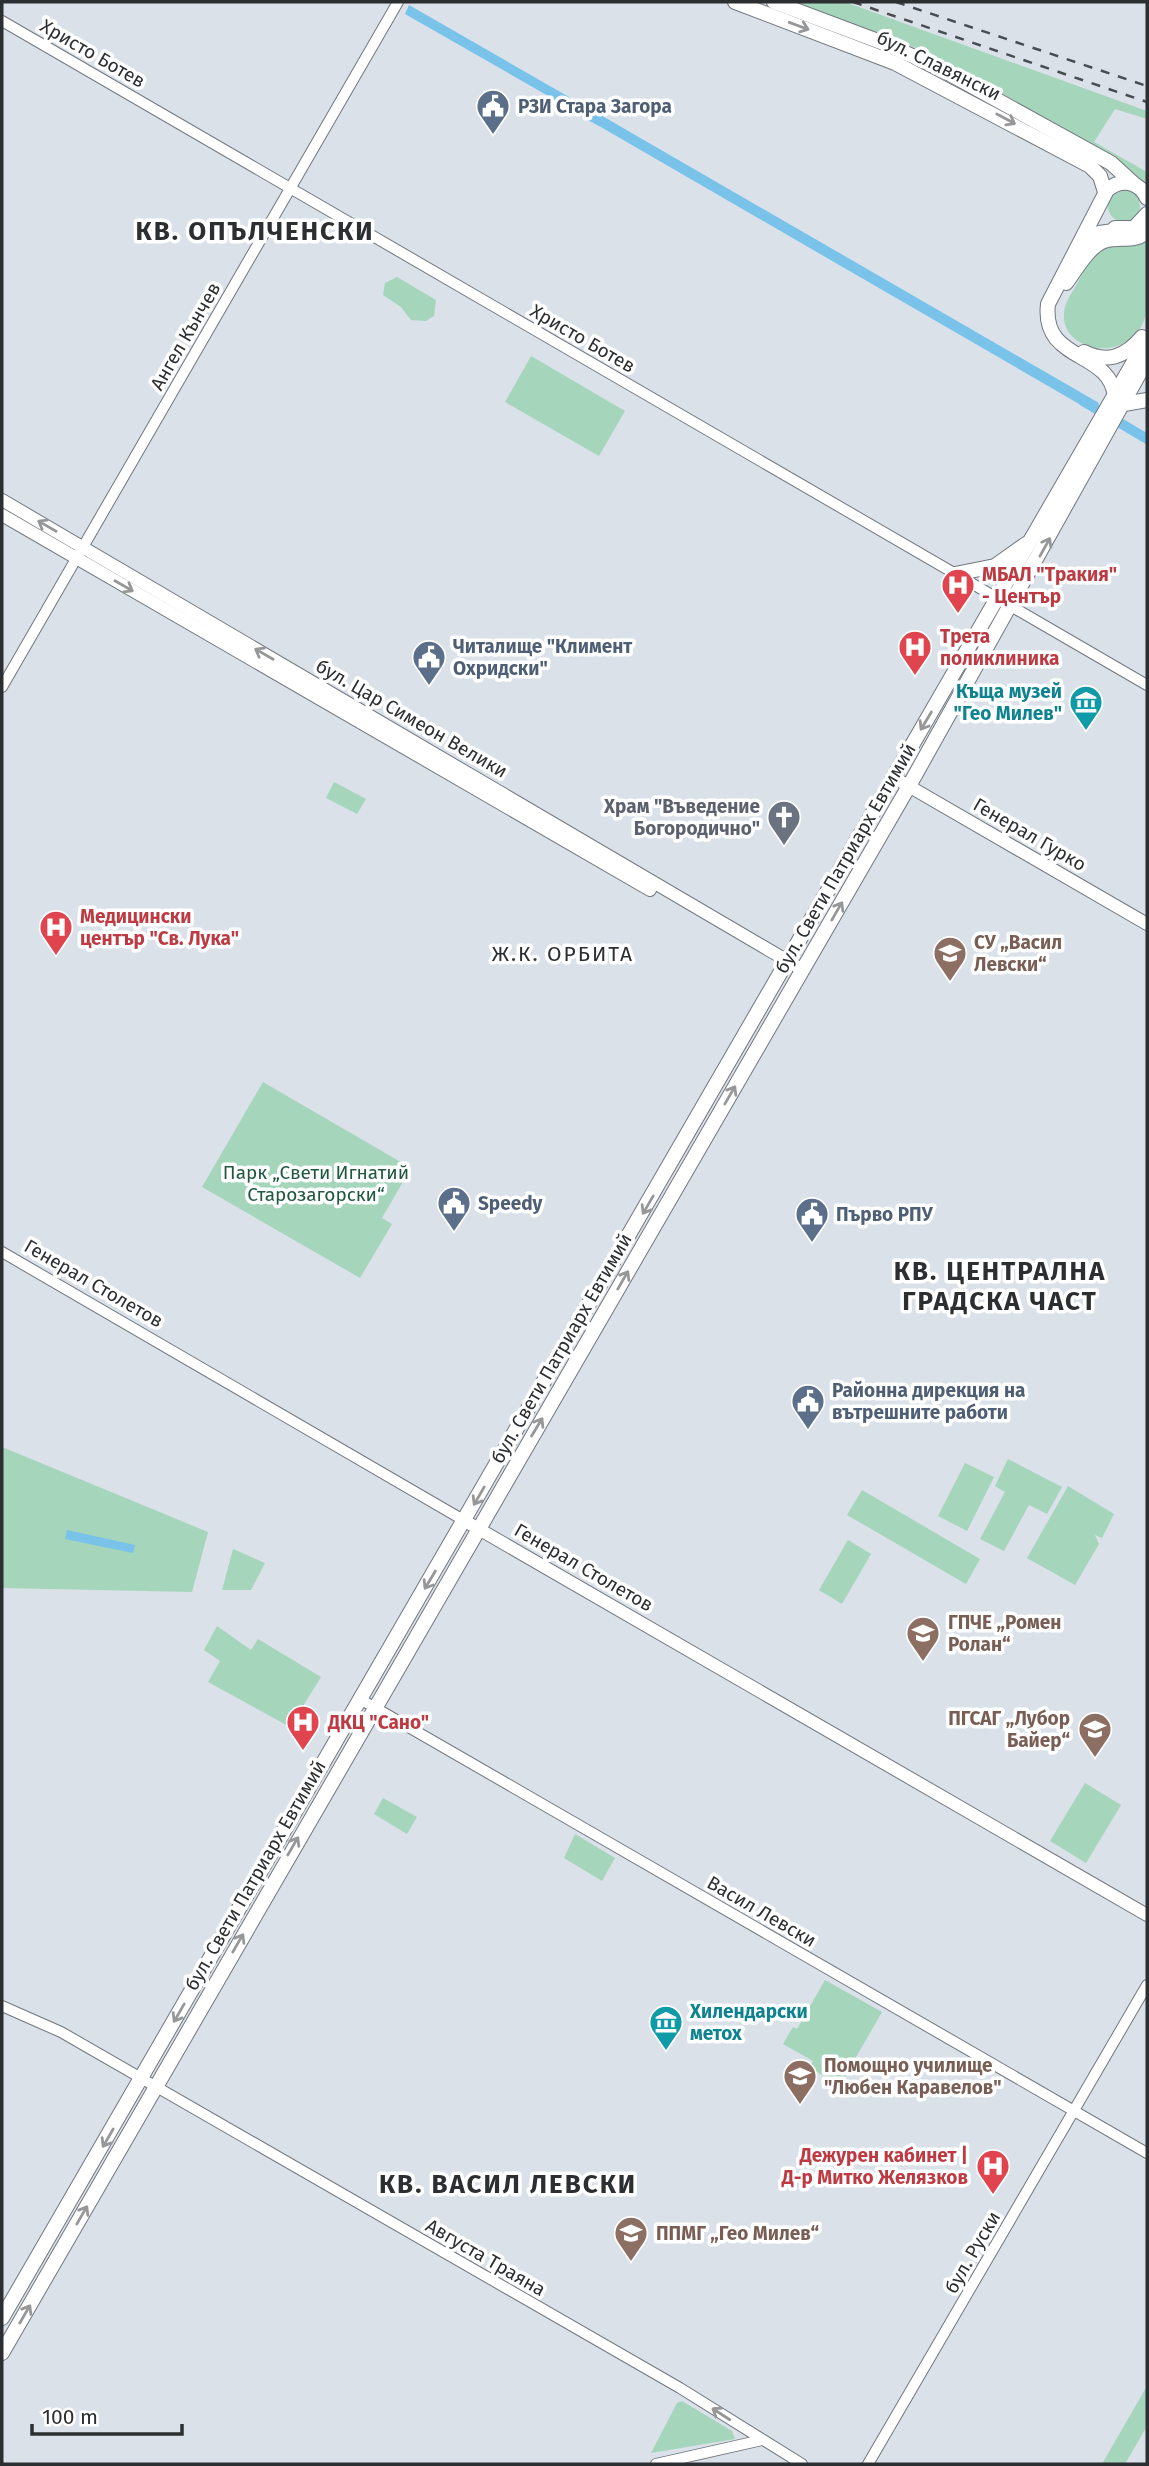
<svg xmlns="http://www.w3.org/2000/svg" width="1149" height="2466" font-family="'Fira Sans',sans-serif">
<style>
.green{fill:#a5d5bb}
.water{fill:#79c3eb}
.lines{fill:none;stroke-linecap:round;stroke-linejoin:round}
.canal{stroke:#79c3eb;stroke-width:10}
.tertiary-casing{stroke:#72777f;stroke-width:12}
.secondary-casing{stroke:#72777f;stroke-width:14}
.primary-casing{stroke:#72777f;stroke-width:16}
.tertiary{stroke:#fff;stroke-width:10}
.secondary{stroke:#fff;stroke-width:12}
.primary{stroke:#fff;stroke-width:14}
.rail{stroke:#494d51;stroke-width:2.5;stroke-dasharray:9 9;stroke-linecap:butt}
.oneway{stroke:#969798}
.labels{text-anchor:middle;stroke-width:7;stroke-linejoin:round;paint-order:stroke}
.street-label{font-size:19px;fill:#2c2f32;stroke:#fff}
.service-label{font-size:19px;font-weight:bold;fill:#4e5e75;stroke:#fff;text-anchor:start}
.health-label{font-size:19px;font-weight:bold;fill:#be3a42;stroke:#fff;text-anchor:start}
.culture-label{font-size:19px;font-weight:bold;fill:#0d838f;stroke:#fff;text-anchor:end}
.worship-label{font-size:19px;font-weight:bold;fill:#5b616d;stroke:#fff;text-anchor:end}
.education-label{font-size:19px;font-weight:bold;fill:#785e54;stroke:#fff;text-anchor:start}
.park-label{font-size:19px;fill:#1f583f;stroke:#fff}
.neighbourhood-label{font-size:21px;letter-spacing:2px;fill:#2c2f32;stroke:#fff}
.district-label{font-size:26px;font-weight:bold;letter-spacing:2px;fill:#2c2f32;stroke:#fff}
</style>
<rect width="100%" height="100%" fill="#dae1e9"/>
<g class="green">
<path d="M790,2H845L1147,111V119L1115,109L1094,142L1147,172V187L1091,145L930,53Z"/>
<circle cx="1124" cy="206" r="16"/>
<path d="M1147,239C1147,261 1149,287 1147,309C1138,366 1061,355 1064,314C1064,303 1072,293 1077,284C1082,276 1086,264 1093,256C1108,240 1130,251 1147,239Z"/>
<path d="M397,277L436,300L434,316L426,321L411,320L401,307L383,295L385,283Z"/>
<path d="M531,356L625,411L599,456L505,402Z"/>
<path d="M334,782L366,799L357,814L326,798Z"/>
<path d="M263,1082L411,1168L382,1218L392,1224L360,1278L202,1187Z"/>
<path d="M2,1447L208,1532L192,1592L2,1588Z"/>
<path d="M1008,1459L1062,1487L1047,1514L1029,1505L1004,1551L980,1539L1005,1492L995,1486Z"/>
<path d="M965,1463L994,1477L967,1531L938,1516Z"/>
<path d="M1068,1486L1114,1514L1102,1538L1095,1535L1099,1544L1075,1585L1027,1558Z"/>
<path d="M862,1490L980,1559L966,1584L847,1515Z"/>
<path d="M848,1540L871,1554L842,1604L819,1590Z"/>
<path d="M233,1549L265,1563L251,1590H222Z"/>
<path d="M217,1626L251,1650L258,1639L321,1677L290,1727L208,1682L220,1661L204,1650Z"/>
<path d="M1085,1783L1121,1805L1086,1863L1050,1841Z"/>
<path d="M383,1798L417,1817L407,1834L374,1814Z"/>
<path d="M575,1834L615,1858L602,1881L564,1858Z"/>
<path d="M825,1980L882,2012L840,2085L810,2068L813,2061L783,2044L793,2027L797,2029Z"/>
<path d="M1147,2386V2426L1125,2464H1102Z"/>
<path d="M682,2401L732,2431L735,2439L651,2453L677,2403Z"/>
</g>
<g class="water">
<path d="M409,5L569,97L564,105L405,14Z"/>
<path d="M592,110L1099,403L1093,412L587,119Z"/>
<path d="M67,1530L135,1545L133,1553L65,1539Z"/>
</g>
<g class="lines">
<g class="canal">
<path d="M556,96L600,121"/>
<path d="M1083,401L1147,439"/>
</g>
<defs>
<g id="tertiary">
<path d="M2,21L1147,685"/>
<path d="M2,687L398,2"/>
<path d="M2,1252L465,1521"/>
<path d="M360,1699L1147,2153"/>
<path d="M2,2006L61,2032L680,2388L802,2464"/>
<path d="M656,2464L762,2440"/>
<path d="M868,2464L1147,1985"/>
</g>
<g id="secondary">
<path d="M2,500L803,970"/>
<path d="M2,515L650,890"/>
<path d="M893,777L1147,924"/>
<path d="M465,1521L1147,1915"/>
</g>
<g id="primary">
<path d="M735,2L895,63L1090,166L1100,176L1105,192"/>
<path d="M774,2L886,44L941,69L1111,163L1135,185"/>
<path d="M1115,228H1134L1147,214"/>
<path d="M1085,247L1099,233L1121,230"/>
<path d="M1066,283C1076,270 1088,247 1104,241C1120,236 1133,243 1147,232"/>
<path d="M1084,352C1108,364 1126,356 1142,337"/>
<path d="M1115,397C1110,349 1041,363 1048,304L1107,190C1121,178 1139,181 1147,198"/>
<path d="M1124,404L1147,400"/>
<path d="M955,574L995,566L1026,544"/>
<path d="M2,2318L1147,339"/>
<path d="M2,2353L909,786L1147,360"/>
</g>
</defs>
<use href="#tertiary" class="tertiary-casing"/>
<use href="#secondary" class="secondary-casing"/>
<use href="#primary" class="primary-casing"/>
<use href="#tertiary" class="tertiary"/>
<use href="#secondary" class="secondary"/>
<use href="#primary" class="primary"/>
<g class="rail">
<path d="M853,2L1147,102"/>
<path d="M896,2L1147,86"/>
</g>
</g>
<defs><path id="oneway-shaft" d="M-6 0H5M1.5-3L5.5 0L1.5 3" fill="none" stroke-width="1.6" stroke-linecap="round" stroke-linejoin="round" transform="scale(1.75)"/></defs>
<g class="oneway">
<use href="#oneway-shaft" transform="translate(799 26) rotate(20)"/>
<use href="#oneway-shaft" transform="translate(1006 119) rotate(28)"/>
<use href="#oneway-shaft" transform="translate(47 526) rotate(-150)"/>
<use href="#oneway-shaft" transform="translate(1045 547) rotate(-61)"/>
<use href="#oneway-shaft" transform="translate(124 586) rotate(30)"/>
<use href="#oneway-shaft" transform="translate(264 654) rotate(-150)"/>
<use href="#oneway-shaft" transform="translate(926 721) rotate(121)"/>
<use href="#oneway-shaft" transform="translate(837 911) rotate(-60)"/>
<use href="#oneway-shaft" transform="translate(730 1095) rotate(-60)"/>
<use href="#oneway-shaft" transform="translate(648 1205) rotate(120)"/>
<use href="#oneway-shaft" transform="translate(623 1280) rotate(-60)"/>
<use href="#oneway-shaft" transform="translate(537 1427) rotate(-59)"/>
<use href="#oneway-shaft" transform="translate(479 1496) rotate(120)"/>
<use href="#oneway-shaft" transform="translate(430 1580) rotate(121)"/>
<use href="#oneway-shaft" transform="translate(293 1846) rotate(-60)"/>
<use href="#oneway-shaft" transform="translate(238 1943) rotate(-60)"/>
<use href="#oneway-shaft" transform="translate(179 2013) rotate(120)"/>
<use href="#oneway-shaft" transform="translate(108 2138) rotate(120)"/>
<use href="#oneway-shaft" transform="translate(82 2215) rotate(-60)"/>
<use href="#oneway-shaft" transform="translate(25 2314) rotate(-60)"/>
<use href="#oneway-shaft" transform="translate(721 2414) rotate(-147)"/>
</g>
<defs>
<symbol id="civic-pin" viewBox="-11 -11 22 30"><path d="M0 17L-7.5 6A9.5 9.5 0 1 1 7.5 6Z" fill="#5c6f8a" stroke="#fff"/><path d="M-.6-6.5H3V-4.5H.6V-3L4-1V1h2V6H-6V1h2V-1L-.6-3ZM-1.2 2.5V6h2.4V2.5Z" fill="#fff"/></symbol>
<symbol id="hospital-pin" viewBox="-11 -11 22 30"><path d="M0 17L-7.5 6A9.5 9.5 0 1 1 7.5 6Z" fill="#e0444e" stroke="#fff"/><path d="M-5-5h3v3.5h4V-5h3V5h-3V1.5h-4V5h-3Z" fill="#fff"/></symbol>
<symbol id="museum-pin" viewBox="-11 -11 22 30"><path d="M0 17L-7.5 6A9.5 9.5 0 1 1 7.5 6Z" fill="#0f9aa8" stroke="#fff"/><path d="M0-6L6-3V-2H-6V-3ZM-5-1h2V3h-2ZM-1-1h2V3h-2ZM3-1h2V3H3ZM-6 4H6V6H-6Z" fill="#fff"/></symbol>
<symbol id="church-pin" viewBox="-11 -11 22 30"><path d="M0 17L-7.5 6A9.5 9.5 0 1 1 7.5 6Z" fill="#6b7280" stroke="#fff"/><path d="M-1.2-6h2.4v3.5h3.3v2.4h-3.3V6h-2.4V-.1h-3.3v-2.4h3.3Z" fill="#fff"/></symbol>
<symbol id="school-pin" viewBox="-11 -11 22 30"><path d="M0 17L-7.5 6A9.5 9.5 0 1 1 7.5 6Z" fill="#8d6e63" stroke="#fff"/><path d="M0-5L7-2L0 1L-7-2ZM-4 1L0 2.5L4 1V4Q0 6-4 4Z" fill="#fff"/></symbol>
</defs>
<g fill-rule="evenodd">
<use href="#civic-pin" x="474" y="87" width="38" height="52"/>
<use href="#hospital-pin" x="939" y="566" width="38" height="52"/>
<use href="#hospital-pin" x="896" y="628" width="38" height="52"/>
<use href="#civic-pin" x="410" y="638" width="38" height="52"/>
<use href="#museum-pin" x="1067" y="683" width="38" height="52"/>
<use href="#church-pin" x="765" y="798" width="38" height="52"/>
<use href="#hospital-pin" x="37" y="908" width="38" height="52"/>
<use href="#school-pin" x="931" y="934" width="38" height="52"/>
<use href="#civic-pin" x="435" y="1184" width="38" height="52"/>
<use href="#civic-pin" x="793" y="1195" width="38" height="52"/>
<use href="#civic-pin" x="789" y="1382" width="38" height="52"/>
<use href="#school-pin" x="904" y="1614" width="38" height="52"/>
<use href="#hospital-pin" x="284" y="1703" width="38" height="52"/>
<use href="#school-pin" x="1076" y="1710" width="38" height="52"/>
<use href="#museum-pin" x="647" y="2003" width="38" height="52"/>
<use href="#school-pin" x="781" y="2057" width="38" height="52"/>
<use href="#hospital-pin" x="974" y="2147" width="38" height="52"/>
<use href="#school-pin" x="612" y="2214" width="38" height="52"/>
</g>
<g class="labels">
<g class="street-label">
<text transform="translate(93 53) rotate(30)" y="7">Христо Ботев</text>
<text transform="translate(939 65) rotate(26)" y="7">бул. Славянски</text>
<text transform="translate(185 336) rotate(-60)" y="7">Ангел Кънчев</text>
<text transform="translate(583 338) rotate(30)" y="7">Христо Ботев</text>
<text transform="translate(412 718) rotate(30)" y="7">бул. Цар Симеон Велики</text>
<text transform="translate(1030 834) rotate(30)" y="7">Генерал Гурко</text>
<text transform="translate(845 858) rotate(-60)" y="7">бул. Свети Патриарх Евтимий</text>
<text transform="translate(94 1283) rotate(30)" y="7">Генерал Столетов</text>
<text transform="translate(561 1348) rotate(-60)" y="7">бул. Свети Патриарх Евтимий</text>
<text transform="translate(584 1567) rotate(30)" y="7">Генерал Столетов</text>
<text transform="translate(255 1875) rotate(-60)" y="7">бул. Свети Патриарх Евтимий</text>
<text transform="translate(762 1911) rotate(30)" y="7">Васил Левски</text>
<text transform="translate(972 2252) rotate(-60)" y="7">бул. Руски</text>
<text transform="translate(486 2257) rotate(30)" y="7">Августа Траяна</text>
</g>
<g class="service-label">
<text x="518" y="113">РЗИ Стара Загора</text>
<text x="453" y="653">Читалище "Климент<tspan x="453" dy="22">Охридски"</tspan></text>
<text x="478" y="1210">Speedy</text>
<text x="836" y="1221">Първо РПУ</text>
<text x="832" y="1397">Районна дирекция на<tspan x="832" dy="22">вътрешните работи</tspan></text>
</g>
<g class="health-label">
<text x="982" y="581">МБАЛ "Тракия"<tspan x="982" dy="22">- Център</tspan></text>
<text x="940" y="643">Трета<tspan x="940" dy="22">поликлиника</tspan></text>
<text x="80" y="923">Медицински<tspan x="80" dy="22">център "Св. Лука"</tspan></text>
<text x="328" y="1729">ДКЦ "Сано"</text>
<text x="968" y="2162" text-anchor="end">Дежурен кабинет |<tspan x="968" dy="22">Д-р Митко Желязков</tspan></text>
</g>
<g class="culture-label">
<text x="1062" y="698">Къща музей<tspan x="1062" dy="22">"Гео Милев"</tspan></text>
<text x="690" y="2018" text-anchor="start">Хилендарски<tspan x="690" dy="22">метох</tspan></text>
</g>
<g class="worship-label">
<text x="760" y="813">Храм "Въведение<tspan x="760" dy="22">Богородично"</tspan></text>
</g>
<g class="education-label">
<text x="974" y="949">СУ „Васил<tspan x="974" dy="22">Левски“</tspan></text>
<text x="948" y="1629">ГПЧЕ „Ромен<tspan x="948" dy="22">Ролан“</tspan></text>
<text x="1070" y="1725" text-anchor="end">ПГСАГ „Лубор<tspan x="1070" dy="22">Байер“</tspan></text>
<text x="824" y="2072">Помощно училище<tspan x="824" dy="22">"Любен Каравелов"</tspan></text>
<text x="656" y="2240">ППМГ „Гео Милев“</text>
</g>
<g class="park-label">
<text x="316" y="1179">Парк „Свети Игнатий<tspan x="316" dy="22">Старозагорски“</tspan></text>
</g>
<g class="neighbourhood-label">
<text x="563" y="961">Ж.К. ОРБИТА</text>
</g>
<g class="district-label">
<text x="255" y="240">КВ. ОПЪЛЧЕНСКИ</text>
<text x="1000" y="1280">КВ. ЦЕНТРАЛНА<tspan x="1000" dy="30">ГРАДСКА ЧАСТ</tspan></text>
<text x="508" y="2193">КВ. ВАСИЛ ЛЕВСКИ</text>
</g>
</g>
<rect width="1149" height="2466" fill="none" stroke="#2c2f32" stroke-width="7"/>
<path d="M32 2424v10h150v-10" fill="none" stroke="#2c2f32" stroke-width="3.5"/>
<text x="42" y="2424" font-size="21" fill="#2c2f32" stroke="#ffffff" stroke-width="5" paint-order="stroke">100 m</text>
</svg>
